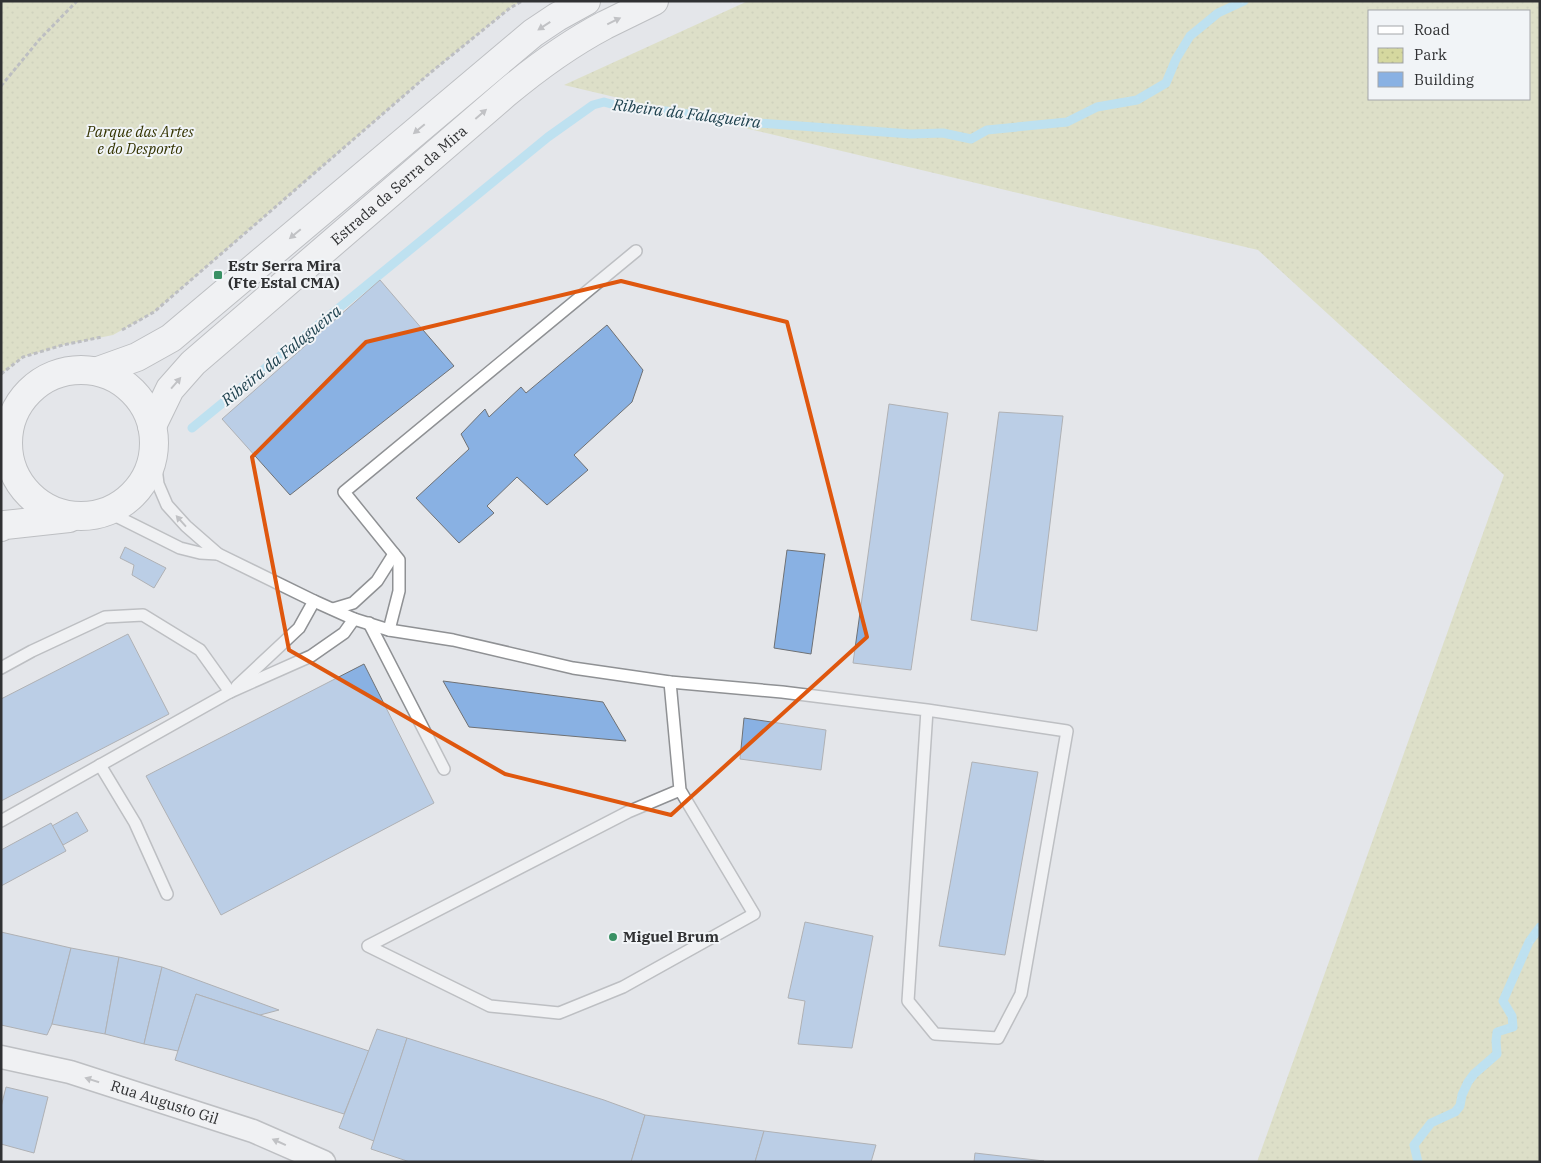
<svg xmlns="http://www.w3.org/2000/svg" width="1541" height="1163" font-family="'IBM Plex Serif',serif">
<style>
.park{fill:url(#park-dots);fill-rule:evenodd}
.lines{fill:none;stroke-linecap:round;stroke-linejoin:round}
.stream{stroke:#90dbf8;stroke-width:9}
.building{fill:#89b1e3;stroke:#6f7174}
.service-casing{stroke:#8f9194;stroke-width:14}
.minor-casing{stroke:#8f9194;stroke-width:25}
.tertiary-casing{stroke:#8f9194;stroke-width:30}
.path{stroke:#8e8f92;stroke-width:3;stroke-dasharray:4 2.5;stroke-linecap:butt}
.service{stroke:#fff;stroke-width:11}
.minor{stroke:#fff;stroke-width:22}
.tertiary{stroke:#fff;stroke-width:28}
.oneway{fill:#989899}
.marked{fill:none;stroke:#df570e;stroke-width:4;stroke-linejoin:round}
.poi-dot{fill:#399064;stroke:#f1f4f7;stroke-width:2}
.labels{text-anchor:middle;stroke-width:4;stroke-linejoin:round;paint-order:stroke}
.park-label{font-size:15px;font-style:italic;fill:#330;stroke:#f1f4f7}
.street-label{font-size:15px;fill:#303133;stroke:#f1f4f7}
.poi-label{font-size:15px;font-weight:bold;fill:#303133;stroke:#f1f4f7;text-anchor:start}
.water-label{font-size:16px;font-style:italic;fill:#1d404d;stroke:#f1f4f7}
</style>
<defs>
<pattern id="park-dots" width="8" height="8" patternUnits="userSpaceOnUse" patternTransform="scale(1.25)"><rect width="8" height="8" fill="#d5d89f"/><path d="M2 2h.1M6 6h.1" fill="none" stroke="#b7ba89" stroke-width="1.8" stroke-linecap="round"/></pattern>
</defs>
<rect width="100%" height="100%" fill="#e4e6ea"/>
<g class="park">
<path d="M1,1H522L510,8L430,73L154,312L113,335L63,345L23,357L1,374Z"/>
<path d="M748,1H1540V1162H1257L1504,475L1258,250L564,85ZM1370,11H1530V99H1370Z"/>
</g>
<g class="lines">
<g class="stream">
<path d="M192,428L548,137L593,105L604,102L629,109L666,111L744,122L911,134L943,133L971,139L987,130L1067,122L1097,107L1137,100L1166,83L1176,59L1190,36L1218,13L1244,1"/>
<path d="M1418,1162L1414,1145L1431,1123L1455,1112L1460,1106L1462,1095L1468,1082L1474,1074L1497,1054L1496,1041L1497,1032L1513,1027L1512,1016L1503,1001L1529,942L1540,927"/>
</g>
</g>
<g class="building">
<path d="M380,280L454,366L290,495L222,419Z"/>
<path d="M607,325L643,370L632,402L574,455L588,470L547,505L517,477L487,506L494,513L459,543L416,498L469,449L461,434L485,409L489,417L521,387L526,393Z"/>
<path d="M889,404L948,413L911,670L853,663Z"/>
<path d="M999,412L1063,416L1037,631L971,620Z"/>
<path d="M125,547L166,568L154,588L132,575L134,565L120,558Z"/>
<path d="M787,550L825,554L811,654L774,648Z"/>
<path d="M128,634L169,714L1,801V699Z"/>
<path d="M364,664L434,803L221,915L146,776Z"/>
<path d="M443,681L603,702L626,741L469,727Z"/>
<path d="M744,718L826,730L821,770L740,759Z"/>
<path d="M972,762L1038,772L1005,955L939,946Z"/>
<path d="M77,812L88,831L63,845L52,826Z"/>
<path d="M51,823L66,851L1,886V850Z"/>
<path d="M805,922L873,936L852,1048L798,1044L805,1001L788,998Z"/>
<path d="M1,932L71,948L52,1024L47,1035L1,1025Z"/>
<path d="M71,948L119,957L105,1034L52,1024Z"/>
<path d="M119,957L162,967L144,1044L105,1034Z"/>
<path d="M162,967L279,1010L260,1015L196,994L178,1051L144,1044Z"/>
<path d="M196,994L369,1051L344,1114L175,1060Z"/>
<path d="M377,1029L407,1038L374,1141L339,1128Z"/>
<path d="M407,1038L604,1100L645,1115L631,1162H410L371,1149Z"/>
<path d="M6,1087L48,1097L34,1153L1,1144V1107Z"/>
<path d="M645,1115L764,1131L755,1162H631Z"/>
<path d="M764,1131L876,1145L871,1162H755Z"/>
<path d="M975,1153L1044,1161L974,1162Z"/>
</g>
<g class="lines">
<defs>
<g id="service">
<path d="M154,451L158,484L167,505L186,526L218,554L314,601L354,619L389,630L453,640L573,668L670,682L782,692L927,710L1067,731L1021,994L998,1038L935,1034L908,1001L927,710"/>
<path d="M108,512L180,548L200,553L218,554"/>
<path d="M333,609L353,603L377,581L394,554"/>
<path d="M369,623L444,769"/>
<path d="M389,630L399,591V560L344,492L636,251"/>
<path d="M1,668L32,651L105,617L143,615L200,650L230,692"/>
<path d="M670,682L680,790L628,812L368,946L490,1006L559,1013L623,987L754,914L680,790"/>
<path d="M237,686L299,628L314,601"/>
<path d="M100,765L135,823L167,894"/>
<path d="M1,821L230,692L311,656L344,633L354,619"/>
</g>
<g id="minor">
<path id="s1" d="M1,1057L70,1072L253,1131L324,1162"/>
</g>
<g id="tertiary">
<circle cx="81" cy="443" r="73"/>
<path d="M98,371L137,357L171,338L533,33L557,17L586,1"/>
<path id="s2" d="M152,426L170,389L193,363L505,94C536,68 569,44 605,25C621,17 638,9 654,1"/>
<path d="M1,527L5,525L69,518"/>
</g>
</defs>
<use href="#service" class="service-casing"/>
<use href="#minor" class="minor-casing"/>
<use href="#tertiary" class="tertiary-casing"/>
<g class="path">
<path d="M1,86L39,40L77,1"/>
<path d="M122,330L154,312L430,73L510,8L522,1"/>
<path d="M1,374L23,357L63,345L102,337"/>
</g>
<use href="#service" class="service"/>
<use href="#minor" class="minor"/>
<use href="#tertiary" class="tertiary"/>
</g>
<defs><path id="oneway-solid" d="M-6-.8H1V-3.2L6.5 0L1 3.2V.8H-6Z" transform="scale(1.25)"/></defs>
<g class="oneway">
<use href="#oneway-solid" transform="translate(614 21) rotate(-26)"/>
<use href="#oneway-solid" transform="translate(544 26) rotate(147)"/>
<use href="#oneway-solid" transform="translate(481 114) rotate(-41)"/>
<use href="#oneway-solid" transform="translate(419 129) rotate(140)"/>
<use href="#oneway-solid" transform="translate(295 234) rotate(140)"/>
<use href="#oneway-solid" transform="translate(176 383) rotate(-49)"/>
<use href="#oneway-solid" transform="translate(181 521) rotate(-132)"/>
<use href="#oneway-solid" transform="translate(92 1080) rotate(-162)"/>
<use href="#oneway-solid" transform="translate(279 1142) rotate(-156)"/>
</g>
<path d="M0 0H1541V1163H0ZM621,281L787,322L867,637L671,815L505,774L289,650L252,457L366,342Z" fill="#e4e6ea" fill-opacity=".55" fill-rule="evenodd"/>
<path class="marked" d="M621,281L787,322L867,637L671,815L505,774L289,650L252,457L366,342Z"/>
<g class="poi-dot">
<rect x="213" y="270" width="10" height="10" rx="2.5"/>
<circle cx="613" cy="937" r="5"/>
</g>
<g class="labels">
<g class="park-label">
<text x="140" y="137">Parque das Artes<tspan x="140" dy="17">e do Desporto</tspan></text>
</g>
<g class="street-label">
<text dy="5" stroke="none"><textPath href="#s2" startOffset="348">Estrada da Serra da Mira</textPath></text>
<text dy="5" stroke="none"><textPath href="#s1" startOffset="170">Rua Augusto Gil</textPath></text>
</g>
<g class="poi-label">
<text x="228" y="271">Estr Serra Mira<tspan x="228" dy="17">(Fte Estal CMA)</tspan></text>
<text x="623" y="942">Miguel Brum</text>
</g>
<g class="water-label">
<text transform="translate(687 113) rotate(7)" y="6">Ribeira da Falagueira</text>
<text transform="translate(281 355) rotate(-39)" y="6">Ribeira da Falagueira</text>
</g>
</g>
<rect width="1541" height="1163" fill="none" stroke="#303133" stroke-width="5"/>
<rect x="1368" y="10" width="162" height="90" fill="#f1f4f7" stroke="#a4a6a9"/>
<rect x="1378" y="26" width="25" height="8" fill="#ffffff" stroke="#a4a6a9"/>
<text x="1414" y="35" font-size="15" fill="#303133">Road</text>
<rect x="1378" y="48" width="25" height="15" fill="url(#park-dots)" stroke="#a4a6a9"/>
<text x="1414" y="60" font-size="15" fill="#303133">Park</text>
<rect x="1378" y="72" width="25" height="15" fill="#89b1e3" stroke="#a4a6a9"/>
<text x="1414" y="85" font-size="15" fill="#303133">Building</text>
</svg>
